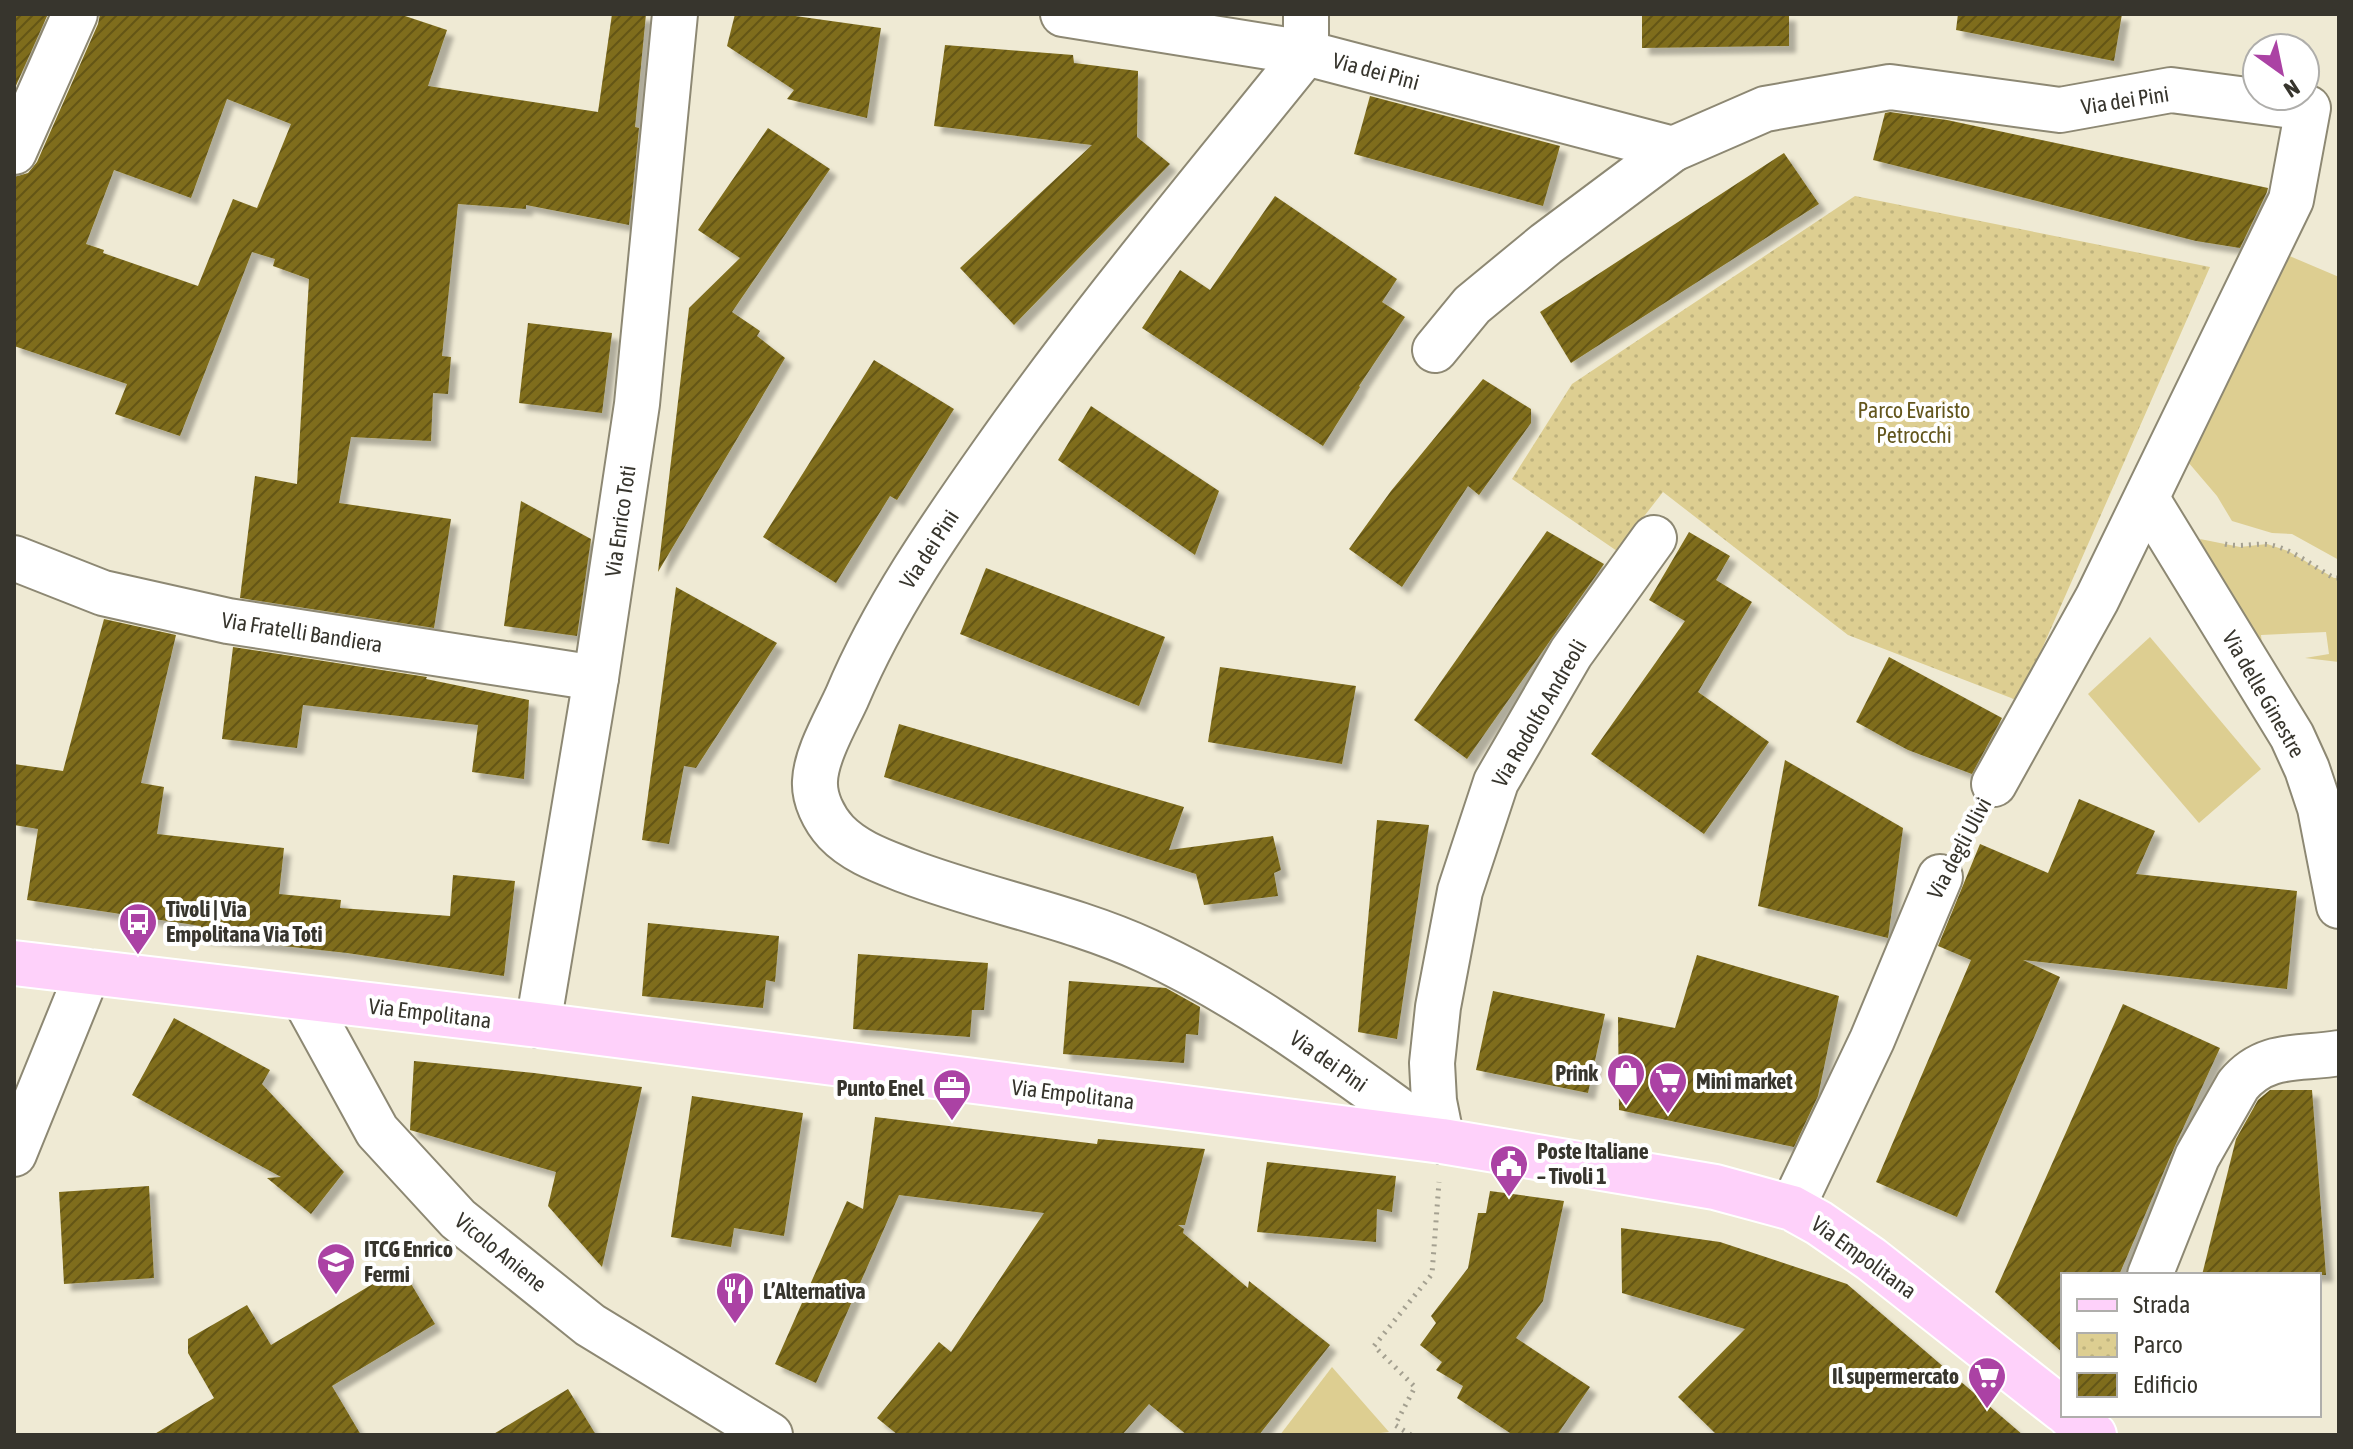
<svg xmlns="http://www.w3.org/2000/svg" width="2353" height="1449" font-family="'Asap Condensed',sans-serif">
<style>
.grass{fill:#ddce91}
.park{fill:url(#park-dots)}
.building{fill:url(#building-hatch);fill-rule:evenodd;filter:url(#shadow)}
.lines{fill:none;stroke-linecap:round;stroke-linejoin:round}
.minor-casing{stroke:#8d8873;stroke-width:48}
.major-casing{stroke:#fff;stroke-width:48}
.path{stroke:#a4a090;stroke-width:5;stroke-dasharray:2 6;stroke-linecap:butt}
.minor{stroke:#fff;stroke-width:44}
.major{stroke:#fed1fa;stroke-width:44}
.labels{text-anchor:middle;stroke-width:8;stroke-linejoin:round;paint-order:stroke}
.street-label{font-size:22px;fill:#37352d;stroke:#fff}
.park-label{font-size:22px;fill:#63561d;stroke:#fff}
.poi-label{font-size:22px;font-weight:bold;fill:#37352d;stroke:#fff;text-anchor:start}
</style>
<defs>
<pattern id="park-dots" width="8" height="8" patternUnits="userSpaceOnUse" patternTransform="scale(2)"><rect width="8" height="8" fill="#ddce91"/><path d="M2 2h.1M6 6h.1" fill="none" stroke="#beb27d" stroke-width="1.8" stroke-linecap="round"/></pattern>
<pattern id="building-hatch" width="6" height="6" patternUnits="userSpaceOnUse" patternTransform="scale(2)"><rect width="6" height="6" fill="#7f6d1c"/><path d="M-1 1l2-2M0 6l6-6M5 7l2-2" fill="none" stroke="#635618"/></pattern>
<filter id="shadow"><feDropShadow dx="7" dy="7" stdDeviation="2" flood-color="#0004"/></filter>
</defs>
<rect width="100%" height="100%" fill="#efead4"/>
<g class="grass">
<path d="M2285,254L2339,277V560L2292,534L2272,533L2232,521L2217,496L2188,462Z"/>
<path d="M2200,539L2240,547L2267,544L2288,551L2334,578H2339V662L2305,658L2329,654L2326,632L2261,635L2263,657L2213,582Z"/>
<path d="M2150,637L2261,769L2199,823L2088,694Z"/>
<path d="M1332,1367L1389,1432L1364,1435H1280Z"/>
</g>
<path class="park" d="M1855,196L2210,267L2019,701L1848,635L1663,492L1617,551L1512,479L1572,384Z"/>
<g class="building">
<path d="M14,14H48L14,90Z"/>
<path d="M100,14H399L447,30L428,86L598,112L612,14H646L635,127L639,128L629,225L526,205V209L458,204L442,356L451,357L448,394L433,393L431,441L351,437L339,503L451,519L434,628L240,598L255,476L297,484L309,279L273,266L275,259L252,252L180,436L115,414L127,384L14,346V177L28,173L37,162L98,24ZM227,99L291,124L257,208L233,199L198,286L103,253L104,250L86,244L114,170L191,198Z"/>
<path d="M735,14H781L881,28L867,118L787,99L794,90L727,46Z"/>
<path d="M1642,14H1789V46L1642,48Z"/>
<path d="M1958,14H2122L2114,61L1956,30Z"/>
<path d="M945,45L1073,55L1074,63L1138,71L1137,137L1170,164L1014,325L960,268L1092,145L934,126Z"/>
<path d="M1370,96L1560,146L1543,206L1354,154Z"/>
<path d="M1890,112L1947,120L2268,188L2267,192L2240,248L2196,241L1873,160L1885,113Z"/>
<path d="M768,128L830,169L732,312L760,331L757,336L785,358L658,572L689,308L740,258L698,230Z"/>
<path d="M1784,153L1819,204L1571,363L1540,312Z"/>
<path d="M1275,196L1397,279L1382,302L1405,317L1359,386L1360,387L1323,446L1142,328L1180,270L1210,290Z"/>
<path d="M528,323L612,333L602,413L519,403Z"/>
<path d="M874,360L954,409L897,500L890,496L836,583L763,537Z"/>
<path d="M1483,379L1531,409V423L1479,495L1468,486L1402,587L1349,549L1391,491Z"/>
<path d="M1091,406L1219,491L1195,555L1058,460Z"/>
<path d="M521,501L591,539L577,636L504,626Z"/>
<path d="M1547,531L1604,564L1467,759L1414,720Z"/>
<path d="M1689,532L1730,556L1716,580L1752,602L1698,692L1769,742L1704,834L1591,754L1685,621L1649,600Z"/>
<path d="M986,568L1165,637L1139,706L960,634Z"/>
<path d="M676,587L777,643L696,768L684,766L669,844L642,840Z"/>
<path d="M104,619L176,635L141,783L164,787L157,834L284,848L279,894L341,900L340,908L450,916L453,875L515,881L504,976L347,953L200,937L201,926L27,900L38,829L14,825V764L63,771Z"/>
<path d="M233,647L427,677L426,679L529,700L524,779L472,772L478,725L303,705L297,748L222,739Z"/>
<path d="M1889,657L2002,718L1972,774L1908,750L1856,722Z"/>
<path d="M1220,667L1356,686L1342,764L1208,742Z"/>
<path d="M899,724L1184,807L1169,850L1273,836L1281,870L1274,873L1278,896L1204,905L1196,874L884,777Z"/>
<path d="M1785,760L1903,828L1888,938L1758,906Z"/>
<path d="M2079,799L2155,831L2136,874L2297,891L2287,989L2023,960L2060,977L1957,1217L1876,1182L1971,960L1938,946L1980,844L2048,873Z"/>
<path d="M1377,820L1429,825L1397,1039L1358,1032Z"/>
<path d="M648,923L779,936L775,982L766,980L763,1008L642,996Z"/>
<path d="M858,954L988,963L984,1010H972L970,1037L853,1029Z"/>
<path d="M1697,955L1839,996L1818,1096L1794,1147L1619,1110L1618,1017L1675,1028Z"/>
<path d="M1069,981L1166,988L1200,1007L1198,1035L1186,1034L1184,1063L1063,1054Z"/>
<path d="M1493,991L1605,1014L1588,1093L1476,1070Z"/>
<path d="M2123,1004L2220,1048L2174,1148L2119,1275H2063V1353L1995,1292Z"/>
<path d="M174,1018L270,1070L262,1084L344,1172L311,1214L267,1178L281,1177L132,1095Z"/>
<path d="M414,1061L534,1073L642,1087L602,1267L548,1206L556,1172L410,1130Z"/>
<path d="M2270,1090H2312L2326,1275H2202L2236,1139L2258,1100Z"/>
<path d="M692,1096L803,1113L784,1236L734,1228L731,1247L671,1237Z"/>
<path d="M875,1117L1097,1144L1098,1139L1205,1149L1185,1225H1178L1184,1229L1183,1233L1248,1288L1249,1281L1330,1345L1259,1435H1187L1149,1404L1122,1435H898L877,1418L939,1342L951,1352L1044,1213L899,1195L816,1383L775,1364L847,1201L863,1209Z"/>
<path d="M1267,1162L1396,1176L1392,1212L1377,1209L1376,1242L1257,1232Z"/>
<path d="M149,1186L154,1278L64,1284L59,1192Z"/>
<path d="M1490,1191L1564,1201L1543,1301L1516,1338L1590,1387L1557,1435H1513L1457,1398L1463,1386L1436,1370L1442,1362L1420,1345L1436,1323L1431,1316L1468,1268L1478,1213H1486Z"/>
<path d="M1621,1228L1720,1242L1847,1284L2023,1435H1717L1678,1397L1745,1329L1622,1293Z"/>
<path d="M401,1267L435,1324L332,1386L361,1435H153L214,1398L188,1353V1339L247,1305L271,1345Z"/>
<path d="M568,1389L596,1435H492Z"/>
</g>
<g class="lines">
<defs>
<g id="minor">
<path d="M1063,14L1306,53L1673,149L1765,109L1890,87L2060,110L2171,90L2308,108L2291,200L2097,599L1994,784"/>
<path d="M1306,53C1200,185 1091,314 994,452C939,530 884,609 847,697C836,721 816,755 815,781C814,799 824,819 836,832C855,852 882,861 907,871C986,901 1071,916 1147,951C1254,1000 1347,1074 1442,1141"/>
<path d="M1306,53V14"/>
<path d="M14,152L75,14"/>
<path d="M1435,350L1472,305L1546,244L1673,149"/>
<path d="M2147,499L2292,736L2307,769L2320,808L2339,906"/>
<path d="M14,558L103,593L228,621L596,678"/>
<path d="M304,998L377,1131L458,1219L590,1325L770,1435"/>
<path d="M538,1025L596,678L637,404L675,14"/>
<path d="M1442,1141L1434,1101L1432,1063L1438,1007L1460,891L1496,782L1571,653L1654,538"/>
<path d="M14,1154L88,972"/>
<path d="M1792,1208L1872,1040L1940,877"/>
<path d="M2150,1275L2197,1157L2238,1085C2266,1051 2301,1060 2339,1053"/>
</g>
<g id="major">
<path d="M14,963L538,1025L1442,1141L1715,1187L1792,1208L1819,1223L1871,1259L2063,1410"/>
<path d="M2069,1415L2094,1435"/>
</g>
</defs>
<use href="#minor" class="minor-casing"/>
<use href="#major" class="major-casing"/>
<g class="path">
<path d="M2225,544C2242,548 2257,542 2271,545C2294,550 2314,567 2334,578H2339"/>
<path d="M1961,841L1974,819"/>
<path d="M1411,1435L1395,1425L1415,1387L1374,1346L1432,1274L1439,1182"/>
</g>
<use href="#minor" class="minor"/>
<use href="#major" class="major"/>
</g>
<defs>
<symbol id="bus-pin" viewBox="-11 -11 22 30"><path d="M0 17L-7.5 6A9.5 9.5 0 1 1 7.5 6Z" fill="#ab42a4" stroke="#fff"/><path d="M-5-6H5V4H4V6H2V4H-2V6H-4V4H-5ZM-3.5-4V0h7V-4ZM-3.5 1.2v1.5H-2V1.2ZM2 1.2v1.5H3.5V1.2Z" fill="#fff"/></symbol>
<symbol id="shop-pin" viewBox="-11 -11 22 30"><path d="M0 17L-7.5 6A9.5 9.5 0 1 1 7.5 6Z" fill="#ab42a4" stroke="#fff"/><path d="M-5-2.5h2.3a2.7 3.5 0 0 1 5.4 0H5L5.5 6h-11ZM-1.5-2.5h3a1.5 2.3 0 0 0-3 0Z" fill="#fff"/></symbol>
<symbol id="supermarket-pin" viewBox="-11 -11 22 30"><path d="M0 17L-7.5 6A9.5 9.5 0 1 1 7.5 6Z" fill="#ab42a4" stroke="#fff"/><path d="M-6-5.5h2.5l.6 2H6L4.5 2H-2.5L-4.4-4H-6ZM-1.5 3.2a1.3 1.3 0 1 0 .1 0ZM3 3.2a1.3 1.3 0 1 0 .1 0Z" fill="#fff"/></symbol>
<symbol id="office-pin" viewBox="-11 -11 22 30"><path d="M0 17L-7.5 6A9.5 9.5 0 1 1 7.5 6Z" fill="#ab42a4" stroke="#fff"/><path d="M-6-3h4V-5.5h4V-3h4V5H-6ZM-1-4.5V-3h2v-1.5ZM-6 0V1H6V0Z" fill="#fff"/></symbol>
<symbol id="civic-pin" viewBox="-11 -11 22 30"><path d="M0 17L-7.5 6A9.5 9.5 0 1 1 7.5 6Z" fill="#ab42a4" stroke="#fff"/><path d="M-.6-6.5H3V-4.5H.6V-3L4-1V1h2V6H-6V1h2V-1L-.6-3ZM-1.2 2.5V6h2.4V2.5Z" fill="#fff"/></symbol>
<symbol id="school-pin" viewBox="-11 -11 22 30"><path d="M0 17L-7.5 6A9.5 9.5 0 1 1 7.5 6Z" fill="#ab42a4" stroke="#fff"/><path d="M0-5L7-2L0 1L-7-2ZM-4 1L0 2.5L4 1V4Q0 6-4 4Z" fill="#fff"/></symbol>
<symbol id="restaurant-pin" viewBox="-11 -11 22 30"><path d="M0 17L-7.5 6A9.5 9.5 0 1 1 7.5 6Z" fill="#ab42a4" stroke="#fff"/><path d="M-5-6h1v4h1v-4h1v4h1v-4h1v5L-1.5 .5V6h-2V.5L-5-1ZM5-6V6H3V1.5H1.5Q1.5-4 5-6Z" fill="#fff"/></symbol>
</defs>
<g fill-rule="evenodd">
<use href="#bus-pin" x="116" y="900" width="44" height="60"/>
<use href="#shop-pin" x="1604" y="1051" width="44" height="60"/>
<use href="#supermarket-pin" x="1646" y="1059" width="44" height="60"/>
<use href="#office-pin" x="930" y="1066" width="44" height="60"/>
<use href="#civic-pin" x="1487" y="1142" width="44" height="60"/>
<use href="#school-pin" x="314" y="1240" width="44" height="60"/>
<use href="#restaurant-pin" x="713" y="1269" width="44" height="60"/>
<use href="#supermarket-pin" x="1965" y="1354" width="44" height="60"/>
</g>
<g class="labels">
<g class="street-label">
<text transform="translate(1376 71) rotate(15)" y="8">Via dei Pini</text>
<text transform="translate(2125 100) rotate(-9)" y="8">Via dei Pini</text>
<text transform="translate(620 521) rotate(-82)" y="8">Via Enrico Toti</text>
<text transform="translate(929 549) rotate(-57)" y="8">Via dei Pini</text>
<text transform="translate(302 632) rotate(9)" y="8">Via Fratelli Bandiera</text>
<text transform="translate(2264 694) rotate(60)" y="8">Via delle Ginestre</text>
<text transform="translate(1539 713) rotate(-60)" y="8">Via Rodolfo Andreoli</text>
<text transform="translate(1959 848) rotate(-62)" y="8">Via degli Ulivi</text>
<text transform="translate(430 1013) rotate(7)" y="8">Via Empolitana</text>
<text transform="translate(1329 1061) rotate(35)" y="8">Via dei Pini</text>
<text transform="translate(1073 1094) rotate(7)" y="8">Via Empolitana</text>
<text transform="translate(501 1252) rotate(39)" y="8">Vicolo Aniene</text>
<text transform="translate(1864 1257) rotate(36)" y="8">Via Empolitana</text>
</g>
<g class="park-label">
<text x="1914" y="418">Parco Evaristo<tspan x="1914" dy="25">Petrocchi</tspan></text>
</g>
<g class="poi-label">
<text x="166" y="917">Tivoli | Via<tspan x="166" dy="25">Empolitana Via Toti</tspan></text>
<text x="1598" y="1081" text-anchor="end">Prink</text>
<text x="1696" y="1089">Mini market</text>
<text x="924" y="1096" text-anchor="end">Punto Enel</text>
<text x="1537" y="1159">Poste Italiane<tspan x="1537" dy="25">– Tivoli 1</tspan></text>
<text x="364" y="1257">ITCG Enrico<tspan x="364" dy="25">Fermi</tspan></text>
<text x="763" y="1299">L’Alternativa</text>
<text x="1959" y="1384" text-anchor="end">Il supermercato</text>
</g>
</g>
<rect width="2353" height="1449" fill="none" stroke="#37352d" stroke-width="32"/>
<rect x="2061" y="1273" width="260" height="144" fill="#ffffff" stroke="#afaeab" stroke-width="2"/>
<rect x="2077" y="1299" width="40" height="12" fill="#fed1fa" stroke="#afaeab" stroke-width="2"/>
<text x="2133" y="1313" font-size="24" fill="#37352d">Strada</text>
<rect x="2077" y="1333" width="40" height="24" fill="url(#park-dots)" stroke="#afaeab" stroke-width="2"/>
<text x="2133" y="1353" font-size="24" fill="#37352d">Parco</text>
<rect x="2077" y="1373" width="40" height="24" fill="url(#building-hatch)" stroke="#afaeab" stroke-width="2"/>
<text x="2133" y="1393" font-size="24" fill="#37352d">Edificio</text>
<g transform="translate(2281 72) rotate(147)"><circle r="38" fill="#ffffff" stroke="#afaeab" stroke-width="2"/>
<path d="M0-6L14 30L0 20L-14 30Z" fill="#ab42a4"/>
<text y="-12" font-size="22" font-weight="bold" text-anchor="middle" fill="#37352d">N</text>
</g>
</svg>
